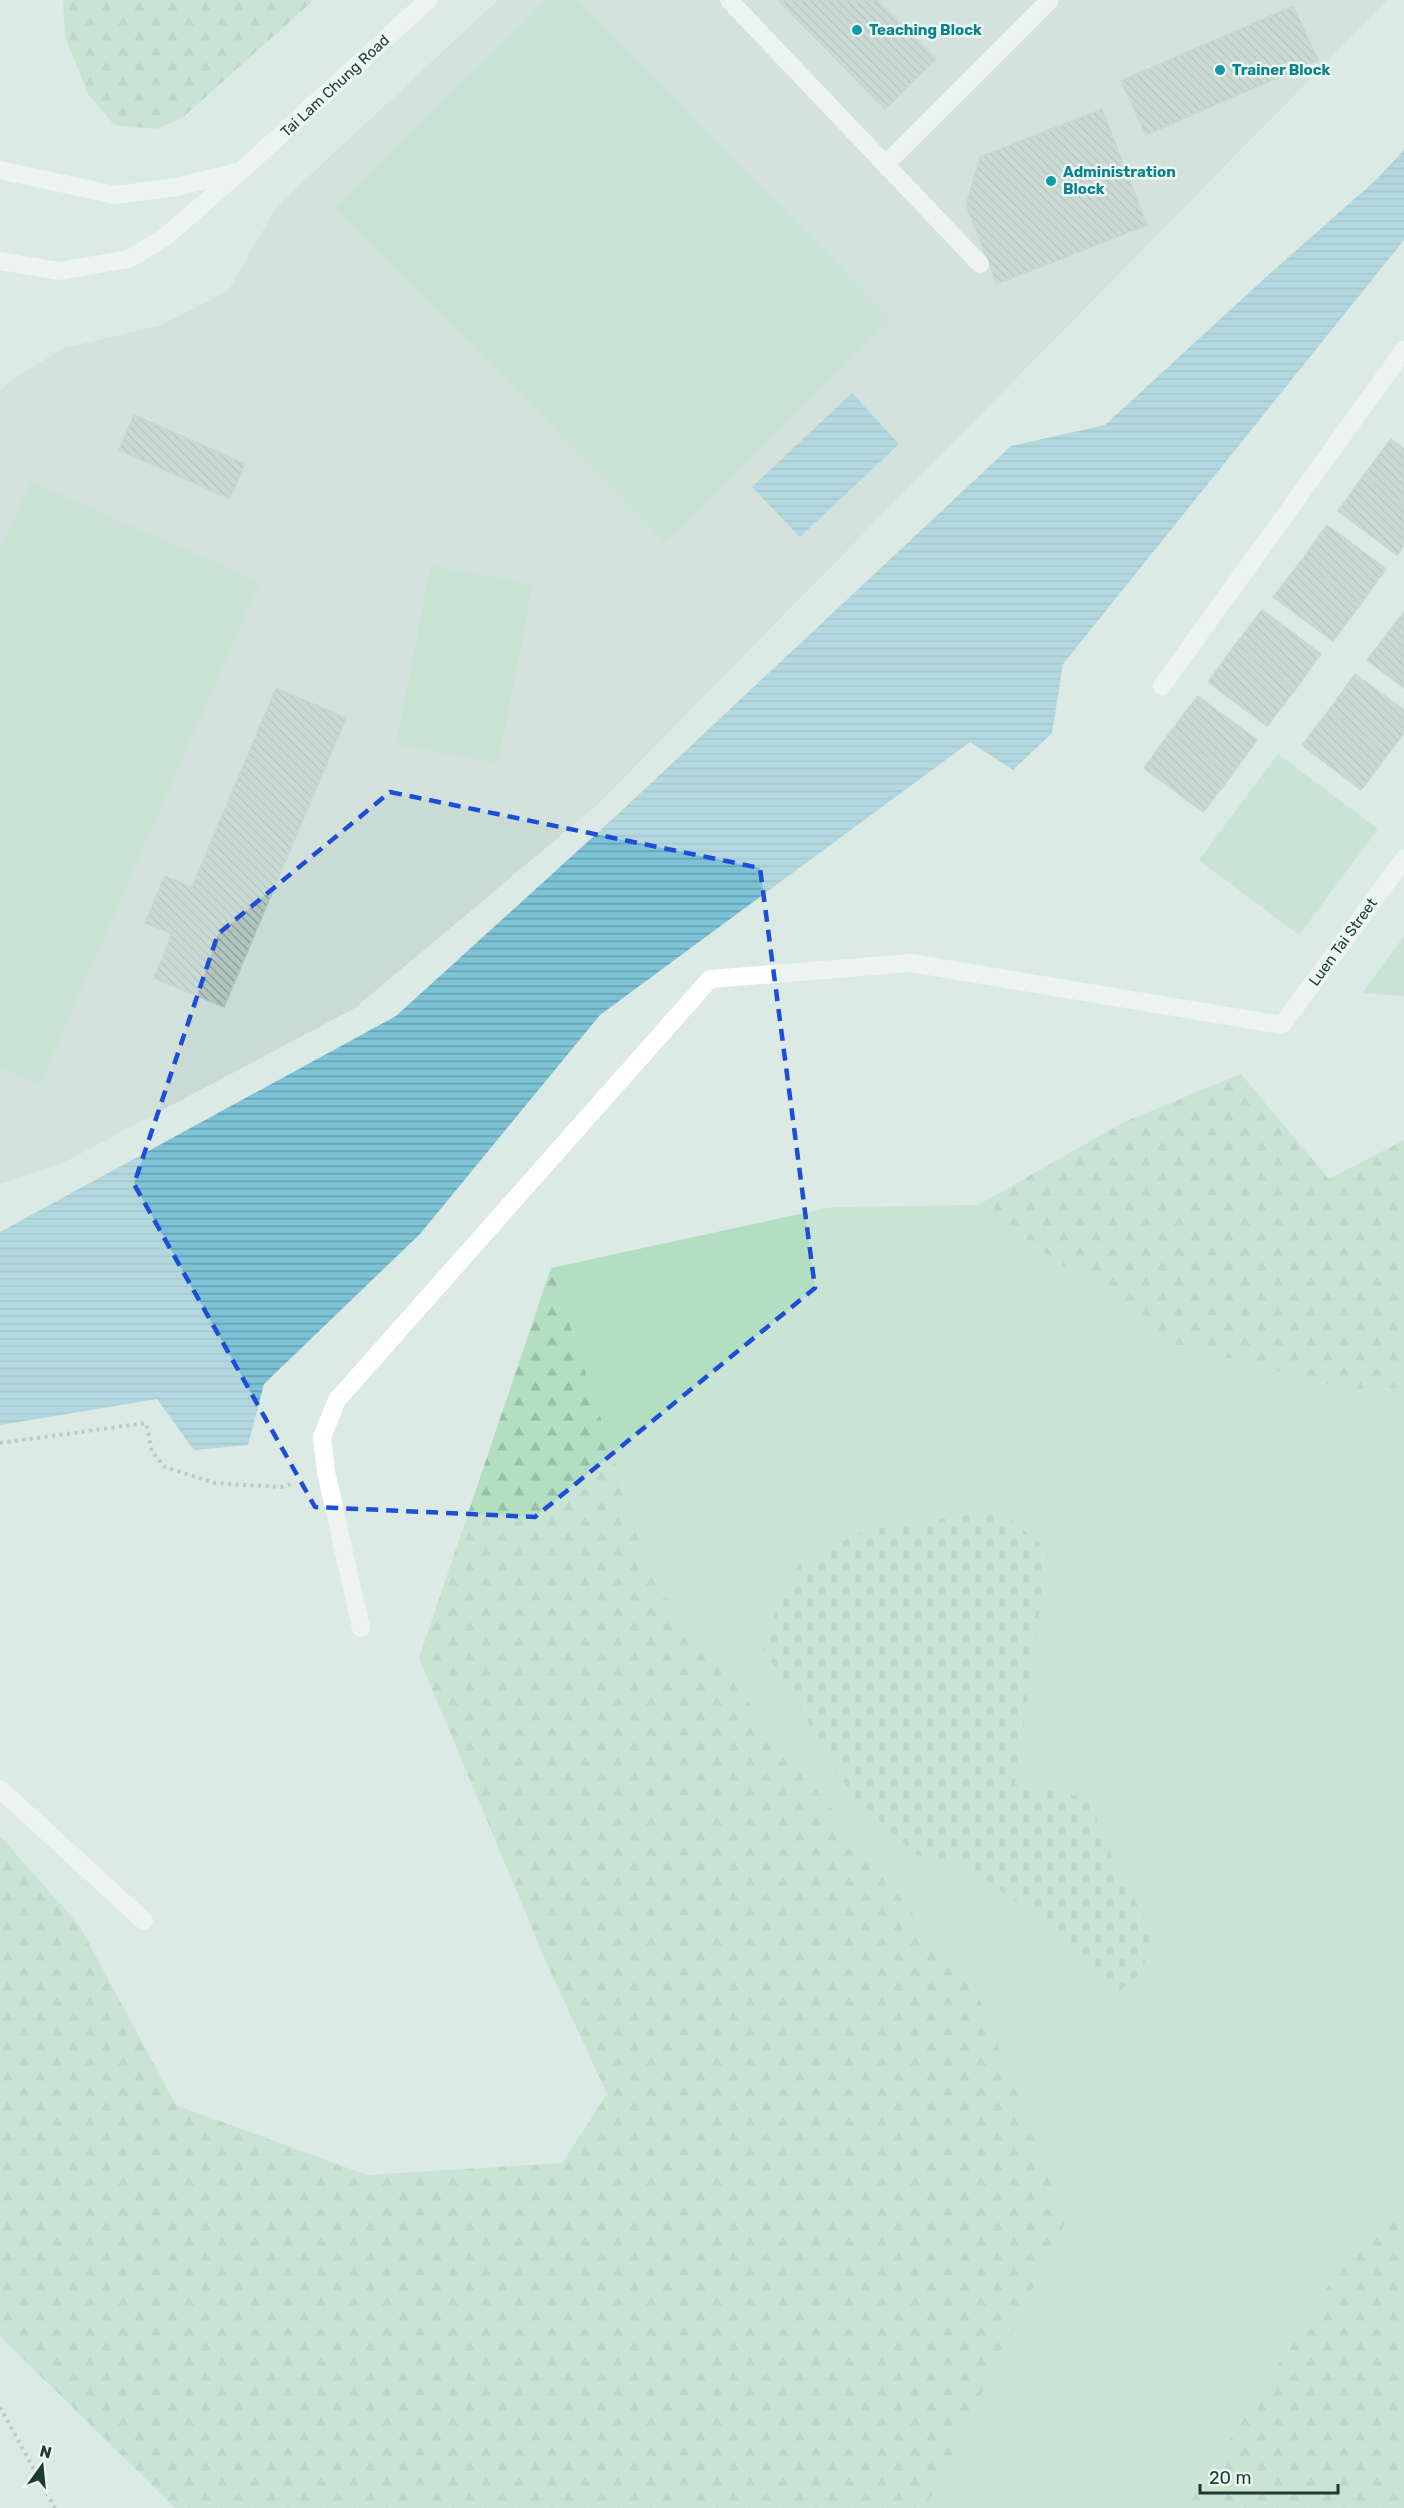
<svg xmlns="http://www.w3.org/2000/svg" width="1404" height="2508" font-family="Rubik,sans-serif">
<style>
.built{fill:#cadad4}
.green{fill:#b2dec1}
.forest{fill:url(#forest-firs)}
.cemetery{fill:url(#cemetery-stones)}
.water{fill:url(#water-rules)}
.building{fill:url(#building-back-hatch);stroke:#aec4bc;stroke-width:1.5}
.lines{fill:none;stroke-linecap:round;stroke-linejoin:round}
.path{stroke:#79b1a3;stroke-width:4;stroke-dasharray:3 4.5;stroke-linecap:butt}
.lane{stroke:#fff;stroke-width:18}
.street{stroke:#fff;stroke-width:18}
.secondary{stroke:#fff;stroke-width:18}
.marked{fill:none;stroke:#1d4ed8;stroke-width:4.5;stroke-dasharray:12 8;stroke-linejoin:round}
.culture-dot{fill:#0f9aa8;stroke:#ecf7f2;stroke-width:2}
.labels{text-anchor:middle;stroke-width:5;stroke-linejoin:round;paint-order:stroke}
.culture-label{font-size:15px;font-weight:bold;fill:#0d838f;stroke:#ecf7f2;text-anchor:start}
.street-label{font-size:15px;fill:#1d3a34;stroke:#ecf7f2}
</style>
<defs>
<pattern id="forest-firs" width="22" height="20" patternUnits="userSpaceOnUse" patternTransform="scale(1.5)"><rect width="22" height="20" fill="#b2dec1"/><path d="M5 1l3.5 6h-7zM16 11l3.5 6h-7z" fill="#99bfa6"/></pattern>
<pattern id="cemetery-stones" width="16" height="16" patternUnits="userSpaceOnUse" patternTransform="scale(1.5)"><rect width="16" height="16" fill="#b2dec1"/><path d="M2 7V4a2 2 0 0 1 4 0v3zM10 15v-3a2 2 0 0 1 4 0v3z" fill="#99bfa6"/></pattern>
<pattern id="water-rules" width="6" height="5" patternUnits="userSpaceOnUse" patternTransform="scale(1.5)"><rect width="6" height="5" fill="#7ec2d5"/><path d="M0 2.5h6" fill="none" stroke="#679fae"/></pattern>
<pattern id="building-back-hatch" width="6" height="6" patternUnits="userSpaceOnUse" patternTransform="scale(1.5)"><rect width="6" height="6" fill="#b1c5be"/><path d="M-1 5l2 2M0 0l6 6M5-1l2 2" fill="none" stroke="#8fa19b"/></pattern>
</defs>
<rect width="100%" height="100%" fill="#dceae5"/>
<path class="built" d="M498,0H1388L598,804L355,1008L61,1164L0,1184V391L10,381L64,348L161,325L228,291L277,206Z"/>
<g class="green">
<path d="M547,0H577L892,320L665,542L334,207Z"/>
<path d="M30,481L260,582L40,1084L0,1067V550Z"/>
<path d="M431,565L533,585L498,764L396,744Z"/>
<path d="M1278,754L1378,829L1299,935L1199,860Z"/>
<path d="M1404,936V996L1362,993Z"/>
<path d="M978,1205L1171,1343L1345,1389L1404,1388V2207L1340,2267L1186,2508H926L1067,2219L980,2000L655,1582L551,1268L832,1207Z"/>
</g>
<g class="forest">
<path d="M63,0H314L182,118L156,129L114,125L88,94L65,36Z"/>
<path d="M1241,1074L1329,1179L1404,1140V1388L1345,1389L1171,1343L978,1205L1124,1122Z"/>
<path d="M551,1268L655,1582L980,2000L1067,2219L926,2508H175L0,2336V1836L79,1925L176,2105L367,2175L562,2163L607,2094L547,1964L419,1658Z"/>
<path d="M1404,2207V2508H1186L1340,2267Z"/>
</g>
<path class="cemetery" d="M1000,1510L1048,1551L1015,1784L1094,1799L1099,1831L1155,1938L1139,1975L1119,1991L1058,1933L966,1866L917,1856L851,1794L761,1645L798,1565L865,1530Z"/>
<g class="water">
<path d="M1404,150V240L1063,664L1052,733L1013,770L970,742L600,1015L420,1234L264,1384L248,1445L194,1450L157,1399L0,1425V1232L396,1016L617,815L1011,446L1105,425L1265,278L1377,179Z"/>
<path d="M852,393L899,444L800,537L752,487Z"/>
</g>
<g class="building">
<path d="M778,0H877L936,59L885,109Z"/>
<path d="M1293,6L1318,60L1146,135L1121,81Z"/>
<path d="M1102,109L1147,225L997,284L966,205L980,157Z"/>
<path d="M134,415L245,464L230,499L119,450Z"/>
<path d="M1391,439L1404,449V504L1364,475Z"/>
<path d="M1364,475L1404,504V545L1397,555L1338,511Z"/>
<path d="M1327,525L1386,569L1360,605L1301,561Z"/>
<path d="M1301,561L1360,605L1333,641L1273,597Z"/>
<path d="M1262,610L1321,654L1295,690L1235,645Z"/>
<path d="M1404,612V632L1394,625Z"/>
<path d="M1394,625L1404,632V688L1367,660Z"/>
<path d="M1235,645L1295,690L1267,726L1208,682Z"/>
<path d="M1355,674L1404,710V733L1388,754L1329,710Z"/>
<path d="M276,688L346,718L224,1007L154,978L172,934L145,923L165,876L192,887Z"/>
<path d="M1198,696L1257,740L1231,776L1171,731Z"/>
<path d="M1329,710L1388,754L1361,790L1302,745Z"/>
<path d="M1171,731L1231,776L1203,812L1144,768Z"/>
</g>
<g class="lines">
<g class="path">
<path d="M0,1443L146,1423L152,1452L165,1467L215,1483L281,1487L294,1483"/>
<path d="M0,2407L55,2508"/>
</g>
<g class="lane">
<path d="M729,0L980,264"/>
<path d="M885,165L1050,0"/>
<path d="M1162,686L1404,350"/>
</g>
<g class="street">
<path d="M361,1628L326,1472L322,1437L337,1400L710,979L911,963L1282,1025L1404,859"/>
<path d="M0,1789L144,1921"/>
</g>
<g class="secondary">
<path d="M0,170L115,195L176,187L237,172"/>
<path d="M0,261L59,271L129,259L165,237L241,171L428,0"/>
</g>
</g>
<path d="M0 0H1404V2508H0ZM390,792L760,868L815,1288L535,1517L315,1507L134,1184L218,934Z" fill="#dceae5" fill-opacity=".55" fill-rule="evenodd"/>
<path class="marked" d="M390,792L760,868L815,1288L535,1517L315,1507L134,1184L218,934Z"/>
<g class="culture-dot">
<circle cx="857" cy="30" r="6"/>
<circle cx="1220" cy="70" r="6"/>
<circle cx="1051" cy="181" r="6"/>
</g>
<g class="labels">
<g class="culture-label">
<text x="869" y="35">Teaching Block</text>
<text x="1232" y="75">Trainer Block</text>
<text x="1063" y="177">Administration<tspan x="1063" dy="17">Block</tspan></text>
</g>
<g class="street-label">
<text transform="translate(335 86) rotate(-43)" y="5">Tai Lam Chung Road</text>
<text transform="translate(1343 942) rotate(-54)" y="5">Luen Tai Street</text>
</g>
</g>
<g transform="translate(42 2466) rotate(15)" stroke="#ecf7f2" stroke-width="4.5" paint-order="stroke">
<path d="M0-4.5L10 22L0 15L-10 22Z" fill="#1d3a34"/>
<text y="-9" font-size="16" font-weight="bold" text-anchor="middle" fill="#1d3a34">N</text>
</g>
<path d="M1200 2484v9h138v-9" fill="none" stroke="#1d3a34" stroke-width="3"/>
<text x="1209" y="2484" font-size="18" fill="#1d3a34" stroke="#ecf7f2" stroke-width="4.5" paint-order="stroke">20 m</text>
</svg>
